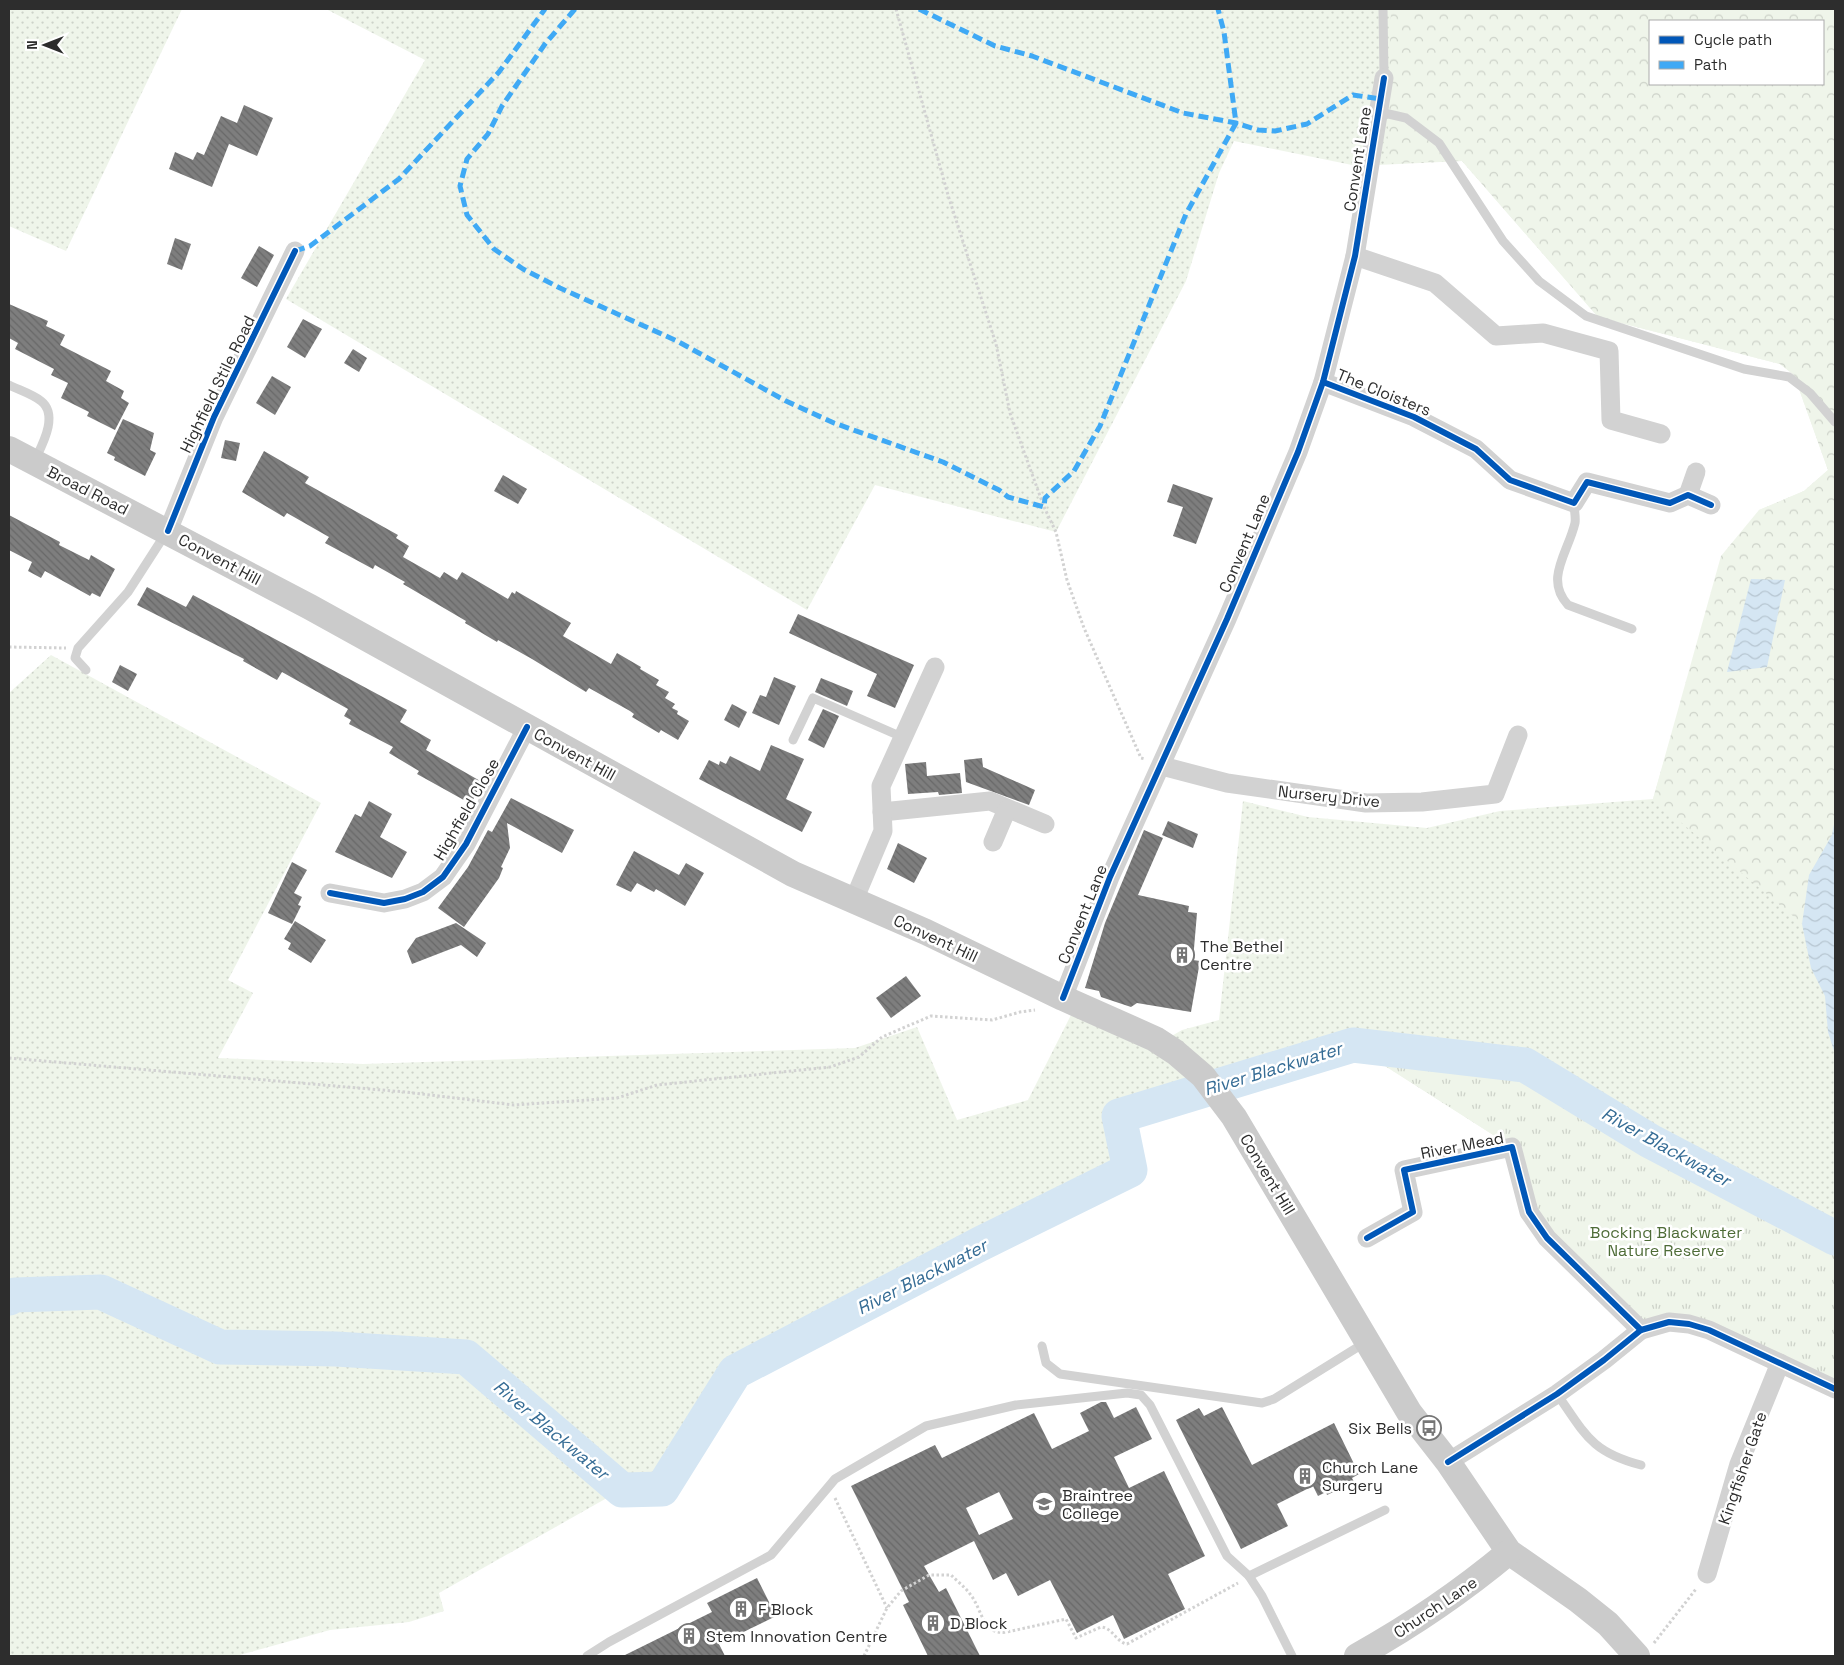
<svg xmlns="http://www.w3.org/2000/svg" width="1844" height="1665" font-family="'Space Grotesk',sans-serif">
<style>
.grass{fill:url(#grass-dots);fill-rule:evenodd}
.forest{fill:url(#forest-crowns);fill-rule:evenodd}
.park{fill:url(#park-tufts)}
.water{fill:url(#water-waves)}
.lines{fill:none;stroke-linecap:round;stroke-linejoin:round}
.river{stroke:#d5e6f3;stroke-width:35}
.building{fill:url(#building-back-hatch);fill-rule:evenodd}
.path{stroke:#d2d2d2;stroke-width:3;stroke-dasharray:2.5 2.5;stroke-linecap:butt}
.lane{stroke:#d2d2d2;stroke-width:9}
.street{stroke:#d2d2d2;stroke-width:19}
.secondary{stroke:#cbcbcb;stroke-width:26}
.quiet{stroke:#3fa9f5;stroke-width:5;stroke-dasharray:10 5;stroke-linecap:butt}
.cycleway-casing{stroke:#fff;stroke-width:9}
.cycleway{stroke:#0057b8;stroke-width:6}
.labels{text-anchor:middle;stroke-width:5;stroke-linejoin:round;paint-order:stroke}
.street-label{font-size:16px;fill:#2d2d2d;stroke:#fff}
.poi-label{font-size:16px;fill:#2d2d2d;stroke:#fff;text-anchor:start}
.park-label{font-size:16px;fill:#4e6c37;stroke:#fff}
.water-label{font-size:18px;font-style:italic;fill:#356c95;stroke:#fff}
</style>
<defs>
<pattern id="grass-dots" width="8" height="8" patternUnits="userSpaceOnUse" patternTransform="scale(1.25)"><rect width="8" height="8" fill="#eff5ea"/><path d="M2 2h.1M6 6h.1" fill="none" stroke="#cdd2c9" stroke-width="1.8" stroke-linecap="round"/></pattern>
<pattern id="forest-crowns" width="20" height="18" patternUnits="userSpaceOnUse" patternTransform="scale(1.25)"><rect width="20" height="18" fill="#eff5ea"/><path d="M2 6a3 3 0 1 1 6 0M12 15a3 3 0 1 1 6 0" fill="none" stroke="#cdd2c9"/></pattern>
<pattern id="park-tufts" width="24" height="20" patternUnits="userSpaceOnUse" patternTransform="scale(1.25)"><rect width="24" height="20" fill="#eff5ea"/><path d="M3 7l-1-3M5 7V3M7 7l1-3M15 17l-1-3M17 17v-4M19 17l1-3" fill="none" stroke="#cdd2c9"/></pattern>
<pattern id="water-waves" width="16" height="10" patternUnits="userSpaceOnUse" patternTransform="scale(1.25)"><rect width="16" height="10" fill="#d5e6f3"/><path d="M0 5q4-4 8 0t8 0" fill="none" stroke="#b7c6d1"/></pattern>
<pattern id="building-back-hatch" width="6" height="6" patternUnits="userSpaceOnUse" patternTransform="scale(1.25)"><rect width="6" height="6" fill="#7e7e7e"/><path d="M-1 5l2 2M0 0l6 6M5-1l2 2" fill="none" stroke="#686868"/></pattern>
</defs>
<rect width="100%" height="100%" fill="#fff"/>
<g class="grass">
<path d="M9,9H182L66,251L9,226Z"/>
<path d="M326,9H1835V1385L1512,1147L1352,1045L1119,1116L1130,1170L980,1244L735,1372L662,1489L621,1490L439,1593L444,1611L409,1622L330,1630L236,1656H9V693L51,655L321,803L228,980L253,993L218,1058L363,1064L855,1048L917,1027L957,1120L1028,1100L1071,1015L1156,1045L1182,1030L1219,1020L1243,801L1308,817L1427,828L1500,811L1653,799L1674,727L1759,510L1804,491L1828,470L1794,375L1780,364L1598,317L1462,161L1357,166L1234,141L1219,173L1186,281L1056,532L875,485L807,610L286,299L425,60ZM1650,21H1823V84H1650Z"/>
</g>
<path class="forest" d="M1391,9H1835V951L1653,799L1721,556L1759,510L1804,491L1828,470L1794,375L1780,364L1598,317L1462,161L1387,163ZM1650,21H1823V84H1650Z"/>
<path class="park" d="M1353,1045L1525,1065L1650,1141L1835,1238V1385L1709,1330H1641L1547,1238L1512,1147Z"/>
<g class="water">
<path d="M1751,579L1785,580L1767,667L1727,672Z"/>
<path d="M1835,819V1054L1828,1032L1825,996L1811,968L1802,924L1809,875L1832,835Z"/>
</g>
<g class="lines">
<path class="river" d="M9,1298L15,1295L101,1292L220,1347L336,1349L466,1357L622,1490L662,1489L735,1372L980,1244L1130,1170L1119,1116L1353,1045L1525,1065L1650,1141L1835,1238"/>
</g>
<g class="building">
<path d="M244,105L273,118L257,156L229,144L212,187L169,169L175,152L193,160L197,152L204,155L221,116L237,123Z"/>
<path d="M175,238L191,244L182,270L167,264Z"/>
<path d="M259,246L274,255L257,287L241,278Z"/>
<path d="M9,304L48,321L46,326L65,335L60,345L111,371L106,381L124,391L121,398L129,403L115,430L87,416L89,412L61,398L68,383L51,375L54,369L15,349L18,343L9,338Z"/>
<path d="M303,319L322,329L305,358L287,347Z"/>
<path d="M353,349L367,358L359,372L344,363Z"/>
<path d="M272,376L291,387L275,415L256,403Z"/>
<path d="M123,419L154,433L150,450L156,453L145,476L114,460L115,457L107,453Z"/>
<path d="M225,440L240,443L236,461L221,458Z"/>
<path d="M264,451L309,477L305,483L398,535L396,538L409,546L403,557L440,578L444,572L457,580L462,572L508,599L512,592L515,594L516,591L571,623L563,636L611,664L617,653L641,667L640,669L659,680L656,685L669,692L665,698L675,704L672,708L678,711L677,714L689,721L678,740L661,730L659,733L632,717L634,714L630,711L589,688L586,692L532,659L498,640L497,642L465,623L466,621L403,584L405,582L375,565L373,569L325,543L329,537L287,513L284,517L242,492Z"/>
<path d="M503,475L527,489L518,504L494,491Z"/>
<path d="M1173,484L1213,498L1196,544L1173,536L1183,507L1167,502Z"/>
<path d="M9,515L60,542L59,545L89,560L91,555L115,569L100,597L92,593L90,596L45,571L41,578L28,571L32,562L9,550Z"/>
<path d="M147,587L186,607L193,595L407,710L400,722L431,740L426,750L482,782L471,804L417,774L419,771L389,753L393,747L349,724L351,720L344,716L348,709L282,672L277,680L243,661L244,659L137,605Z"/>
<path d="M798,614L914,665L895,708L867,696L877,674L789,633Z"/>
<path d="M120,665L137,674L128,691L112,682Z"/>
<path d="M774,677L796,686L779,725L752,713L760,695L766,697Z"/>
<path d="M821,678L853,691L847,706L815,692Z"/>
<path d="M732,704L747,712L739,728L724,720Z"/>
<path d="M823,709L839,716L824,748L808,740Z"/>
<path d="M771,745L804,759L786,799L812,812L802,832L699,779L709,760L719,765L720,761L726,764L730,756L760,771Z"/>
<path d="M982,758L983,767L1035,790L1029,805L966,782L964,760Z"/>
<path d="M926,762L927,776L960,773L962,793L939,795L938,792L908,794L905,764Z"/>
<path d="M511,798L574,830L562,853L507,823L510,848L501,867L503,868L499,878L464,927L438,908L468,867L488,830L492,832Z"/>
<path d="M369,801L392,814L380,837L407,852L392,878L335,852L355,814L361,817Z"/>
<path d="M1168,821L1198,834L1193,848L1162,835Z"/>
<path d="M1144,830L1163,838L1138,895L1189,906L1188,912L1197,913L1193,960L1200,961L1191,1012L1137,1003L1131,1007L1101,997L1099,991L1085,988L1105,923Z"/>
<path d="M898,843L927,858L914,883L887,869Z"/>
<path d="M634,851L679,875L686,863L704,873L685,906L656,889L654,892L637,883L631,892L616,885Z"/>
<path d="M292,862L307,870L294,893L302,897L298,905L301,906L292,924L268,913Z"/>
<path d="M295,921L326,940L311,963L288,949L291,943L284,939Z"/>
<path d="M456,923L486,943L477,957L461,945L412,964L407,951L416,938Z"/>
<path d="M906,976L921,996L891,1018L876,998Z"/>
<path d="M1101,1402H1106L1114,1418L1136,1407L1152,1439L1114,1457L1129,1488L1164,1471L1205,1556L1168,1574L1185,1609L1124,1639L1113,1615L1077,1633L1050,1580L1018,1596L1006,1573L993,1580L974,1541L924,1566L939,1592L946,1588L980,1656H928L903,1605L909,1602L851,1486L935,1445L942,1458L1034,1413L1052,1449L1089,1431L1080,1413ZM999,1492L1013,1519L979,1535L966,1508Z"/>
<path d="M1222,1407L1252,1465L1334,1423L1359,1474L1352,1478L1354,1482L1327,1495L1326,1492L1318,1496L1313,1486L1277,1504L1288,1526L1241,1549L1176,1420L1199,1408L1204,1416Z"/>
<path d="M757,1578L776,1616L719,1644L725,1656H623L712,1612L707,1603Z"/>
</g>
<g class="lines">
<g class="path">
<path d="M896,9L948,195L996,344L1010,413L1044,507L1056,532L1067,580L1084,628L1141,758L1145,759"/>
<path d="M9,647L66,648"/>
<path d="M9,1058L405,1092L514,1105L617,1098L657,1085L830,1067L859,1057L882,1037L931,1016L992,1020L1020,1012L1035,1010"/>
<path d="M835,1498L887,1608"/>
<path d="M1654,1643L1696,1589"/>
<path d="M864,1656L887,1608L901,1591L929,1575H951C957,1581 965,1587 970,1594C983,1610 982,1636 1007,1632L1066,1619L1076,1638L1101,1627C1113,1628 1116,1642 1127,1644L1238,1583"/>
</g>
<g class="lane">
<path d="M1383,9L1384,78"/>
<path d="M1380,112L1406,118L1439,143L1503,241L1539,281L1586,316L1744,369L1789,377L1810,393L1835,422"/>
<path d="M9,385C19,390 32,394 41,401C59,415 42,445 35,460"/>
<path d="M1574,503C1574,510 1576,517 1575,523C1568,553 1544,579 1568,605L1632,629"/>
<path d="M86,670L75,658L78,648L128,592L166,533"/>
<path d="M793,740L813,698L902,737"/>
<path d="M1042,1346L1046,1363L1060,1374L1262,1403L1274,1399L1366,1342"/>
<path d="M1557,1394C1585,1434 1591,1452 1641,1465"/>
<path d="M1249,1576L1385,1510"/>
<path d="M587,1656L609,1642L771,1555L835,1479L926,1426L1016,1405L1127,1393L1141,1395L1150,1405L1227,1556L1249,1576L1262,1596L1292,1656"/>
</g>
<g class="street">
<path d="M1355,256L1435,283L1496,336L1543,333L1609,351L1611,420L1661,434"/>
<path d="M1323,382L1414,417L1476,449L1510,480L1574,503L1587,482L1670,503L1688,495L1711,505"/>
<path d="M1688,495L1696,472"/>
<path d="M168,531L214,417L295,251"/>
<path d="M1162,766L1227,783L1366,803L1422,802L1495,794L1518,735"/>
<path d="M882,812L990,801L1045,824"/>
<path d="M993,842L1007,809"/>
<path d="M330,893L384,903L405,899L423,892L443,877L466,844L527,727"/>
<path d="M854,900L883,831L881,786L935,667"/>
<path d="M1063,998L1110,877L1227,619L1298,452L1323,382L1355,256L1384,78"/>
<path d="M1367,1238L1413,1212L1404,1170L1512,1147L1529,1212L1547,1238L1641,1330"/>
<path d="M1448,1462L1557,1394L1604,1360L1641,1330L1669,1322L1689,1324L1709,1330L1835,1389"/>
<path d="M1707,1574L1739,1464L1780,1363"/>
</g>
<g class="secondary">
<path d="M9,449L310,607L793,874L926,932L1063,998L1155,1039L1175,1052L1203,1076L1234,1117L1409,1412L1448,1462L1509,1552L1578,1600L1608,1624L1637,1656"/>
<path d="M1357,1656C1411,1626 1461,1592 1509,1552"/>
</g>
<g class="quiet">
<path d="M575,9L545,44L502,106L488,134L467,159L460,186L467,215L494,249L523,269L560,288L677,341L786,401L834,423L943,462L999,490L1008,497L1044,507L1045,498L1074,471L1100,426L1186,214L1236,123L1224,32L1218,9"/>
<path d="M919,9L995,46L1032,56L1183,113L1236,123L1258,130L1275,131L1307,124L1353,95L1381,99"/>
<path d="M295,251L310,246L399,179L499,72L545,9"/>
</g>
<defs>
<g id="cycleway">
<path d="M1323,382L1414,417L1476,449L1510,480L1574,503L1587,482L1670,503L1688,495L1711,505"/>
<path d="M168,531L214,417L295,251"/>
<path d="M330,893L384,903L405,899L423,892L443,877L466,844L527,727"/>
<path d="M1063,998L1110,877L1227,619L1298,452L1323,382L1355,256L1384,78"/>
<path d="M1367,1238L1413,1212L1404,1170L1512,1147L1529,1212L1547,1238L1641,1330"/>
<path d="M1448,1462L1557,1394L1604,1360L1641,1330L1669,1322L1689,1324L1709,1330L1835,1389"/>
</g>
</defs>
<use href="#cycleway" class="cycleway-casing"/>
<use href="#cycleway" class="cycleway"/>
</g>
<defs>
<symbol id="building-ring" viewBox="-11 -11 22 22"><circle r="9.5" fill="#fff" stroke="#767676" stroke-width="1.5"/><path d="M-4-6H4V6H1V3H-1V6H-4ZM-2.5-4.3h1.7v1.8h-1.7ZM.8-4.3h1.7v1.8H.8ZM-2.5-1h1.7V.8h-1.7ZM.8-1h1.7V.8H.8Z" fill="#767676"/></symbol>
<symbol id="bus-ring" viewBox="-11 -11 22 22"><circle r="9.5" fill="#fff" stroke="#767676" stroke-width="1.5"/><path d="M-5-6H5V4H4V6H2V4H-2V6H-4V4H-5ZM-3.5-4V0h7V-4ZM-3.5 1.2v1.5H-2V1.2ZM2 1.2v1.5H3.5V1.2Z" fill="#767676"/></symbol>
<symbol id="university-ring" viewBox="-11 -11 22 22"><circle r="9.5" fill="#fff" stroke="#767676" stroke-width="1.5"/><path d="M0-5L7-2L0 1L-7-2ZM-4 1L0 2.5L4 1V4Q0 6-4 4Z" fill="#767676"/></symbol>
</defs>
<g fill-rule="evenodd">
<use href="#building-ring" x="1168" y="941" width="28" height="28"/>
<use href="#bus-ring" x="1415" y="1414" width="28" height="28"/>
<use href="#building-ring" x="1291" y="1462" width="28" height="28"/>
<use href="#university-ring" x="1030" y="1490" width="28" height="28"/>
<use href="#building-ring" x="727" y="1595" width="28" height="28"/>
<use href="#building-ring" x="919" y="1609" width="28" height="28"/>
<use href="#building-ring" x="675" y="1622" width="28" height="28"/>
</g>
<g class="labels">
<g class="street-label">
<text transform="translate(1357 159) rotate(-81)" y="6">Convent Lane</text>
<text transform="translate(217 384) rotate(-64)" y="6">Highfield Stile Road</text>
<text transform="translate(1384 392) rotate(22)" y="6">The Cloisters</text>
<text transform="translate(88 490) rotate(27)" y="6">Broad Road</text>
<text transform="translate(1244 543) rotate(-67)" y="6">Convent Lane</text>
<text transform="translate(220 559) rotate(28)" y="6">Convent Hill</text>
<text transform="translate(575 754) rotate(29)" y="6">Convent Hill</text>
<text transform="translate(1329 796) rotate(6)" y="6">Nursery Drive</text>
<text transform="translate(466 809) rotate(-60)" y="6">Highfield Close</text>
<text transform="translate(1082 914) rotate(-68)" y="6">Convent Lane</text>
<text transform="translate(936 938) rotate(25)" y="6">Convent Hill</text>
<text transform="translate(1462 1145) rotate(-11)" y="6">River Mead</text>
<text transform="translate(1268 1174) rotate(59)" y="6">Convent Hill</text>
<text transform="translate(1742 1468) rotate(-71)" y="6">Kingfisher Gate</text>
<text transform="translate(1435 1607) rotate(-34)" y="6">Church Lane</text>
</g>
<g class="poi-label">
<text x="1200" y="952">The Bethel<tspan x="1200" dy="18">Centre</tspan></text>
<text x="1412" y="1434" text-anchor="end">Six Bells</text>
<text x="1322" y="1473">Church Lane<tspan x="1322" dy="18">Surgery</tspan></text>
<text x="1062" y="1501">Braintree<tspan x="1062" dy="18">College</tspan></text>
<text x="758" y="1615">F Block</text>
<text x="950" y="1629">D Block</text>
<text x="706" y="1642">Stem Innovation Centre</text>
</g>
<g class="park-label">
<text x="1666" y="1238">Bocking Blackwater<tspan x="1666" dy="18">Nature Reserve</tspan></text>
</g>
<g class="water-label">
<text transform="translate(1273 1069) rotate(-17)" y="6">River Blackwater</text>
<text transform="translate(1666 1147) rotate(29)" y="6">River Blackwater</text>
<text transform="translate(922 1277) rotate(-27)" y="6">River Blackwater</text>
<text transform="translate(551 1430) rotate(40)" y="6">River Blackwater</text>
</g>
</g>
<rect width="1844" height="1665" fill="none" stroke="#2d2d2d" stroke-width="20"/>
<rect x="1649" y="20" width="175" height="65" fill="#ffffff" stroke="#ababab"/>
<rect x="1659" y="36" width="25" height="8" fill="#0057b8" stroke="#ababab"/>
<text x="1694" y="45" font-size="15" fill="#2d2d2d">Cycle path</text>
<rect x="1659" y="61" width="25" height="8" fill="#3fa9f5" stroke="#ababab"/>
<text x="1694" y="70" font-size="15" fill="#2d2d2d">Path</text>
<g transform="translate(45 45) rotate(270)" stroke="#ffffff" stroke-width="4" paint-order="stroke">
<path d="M0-4L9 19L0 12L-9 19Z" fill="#2d2d2d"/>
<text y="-8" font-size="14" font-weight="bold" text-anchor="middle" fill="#2d2d2d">N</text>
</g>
</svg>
